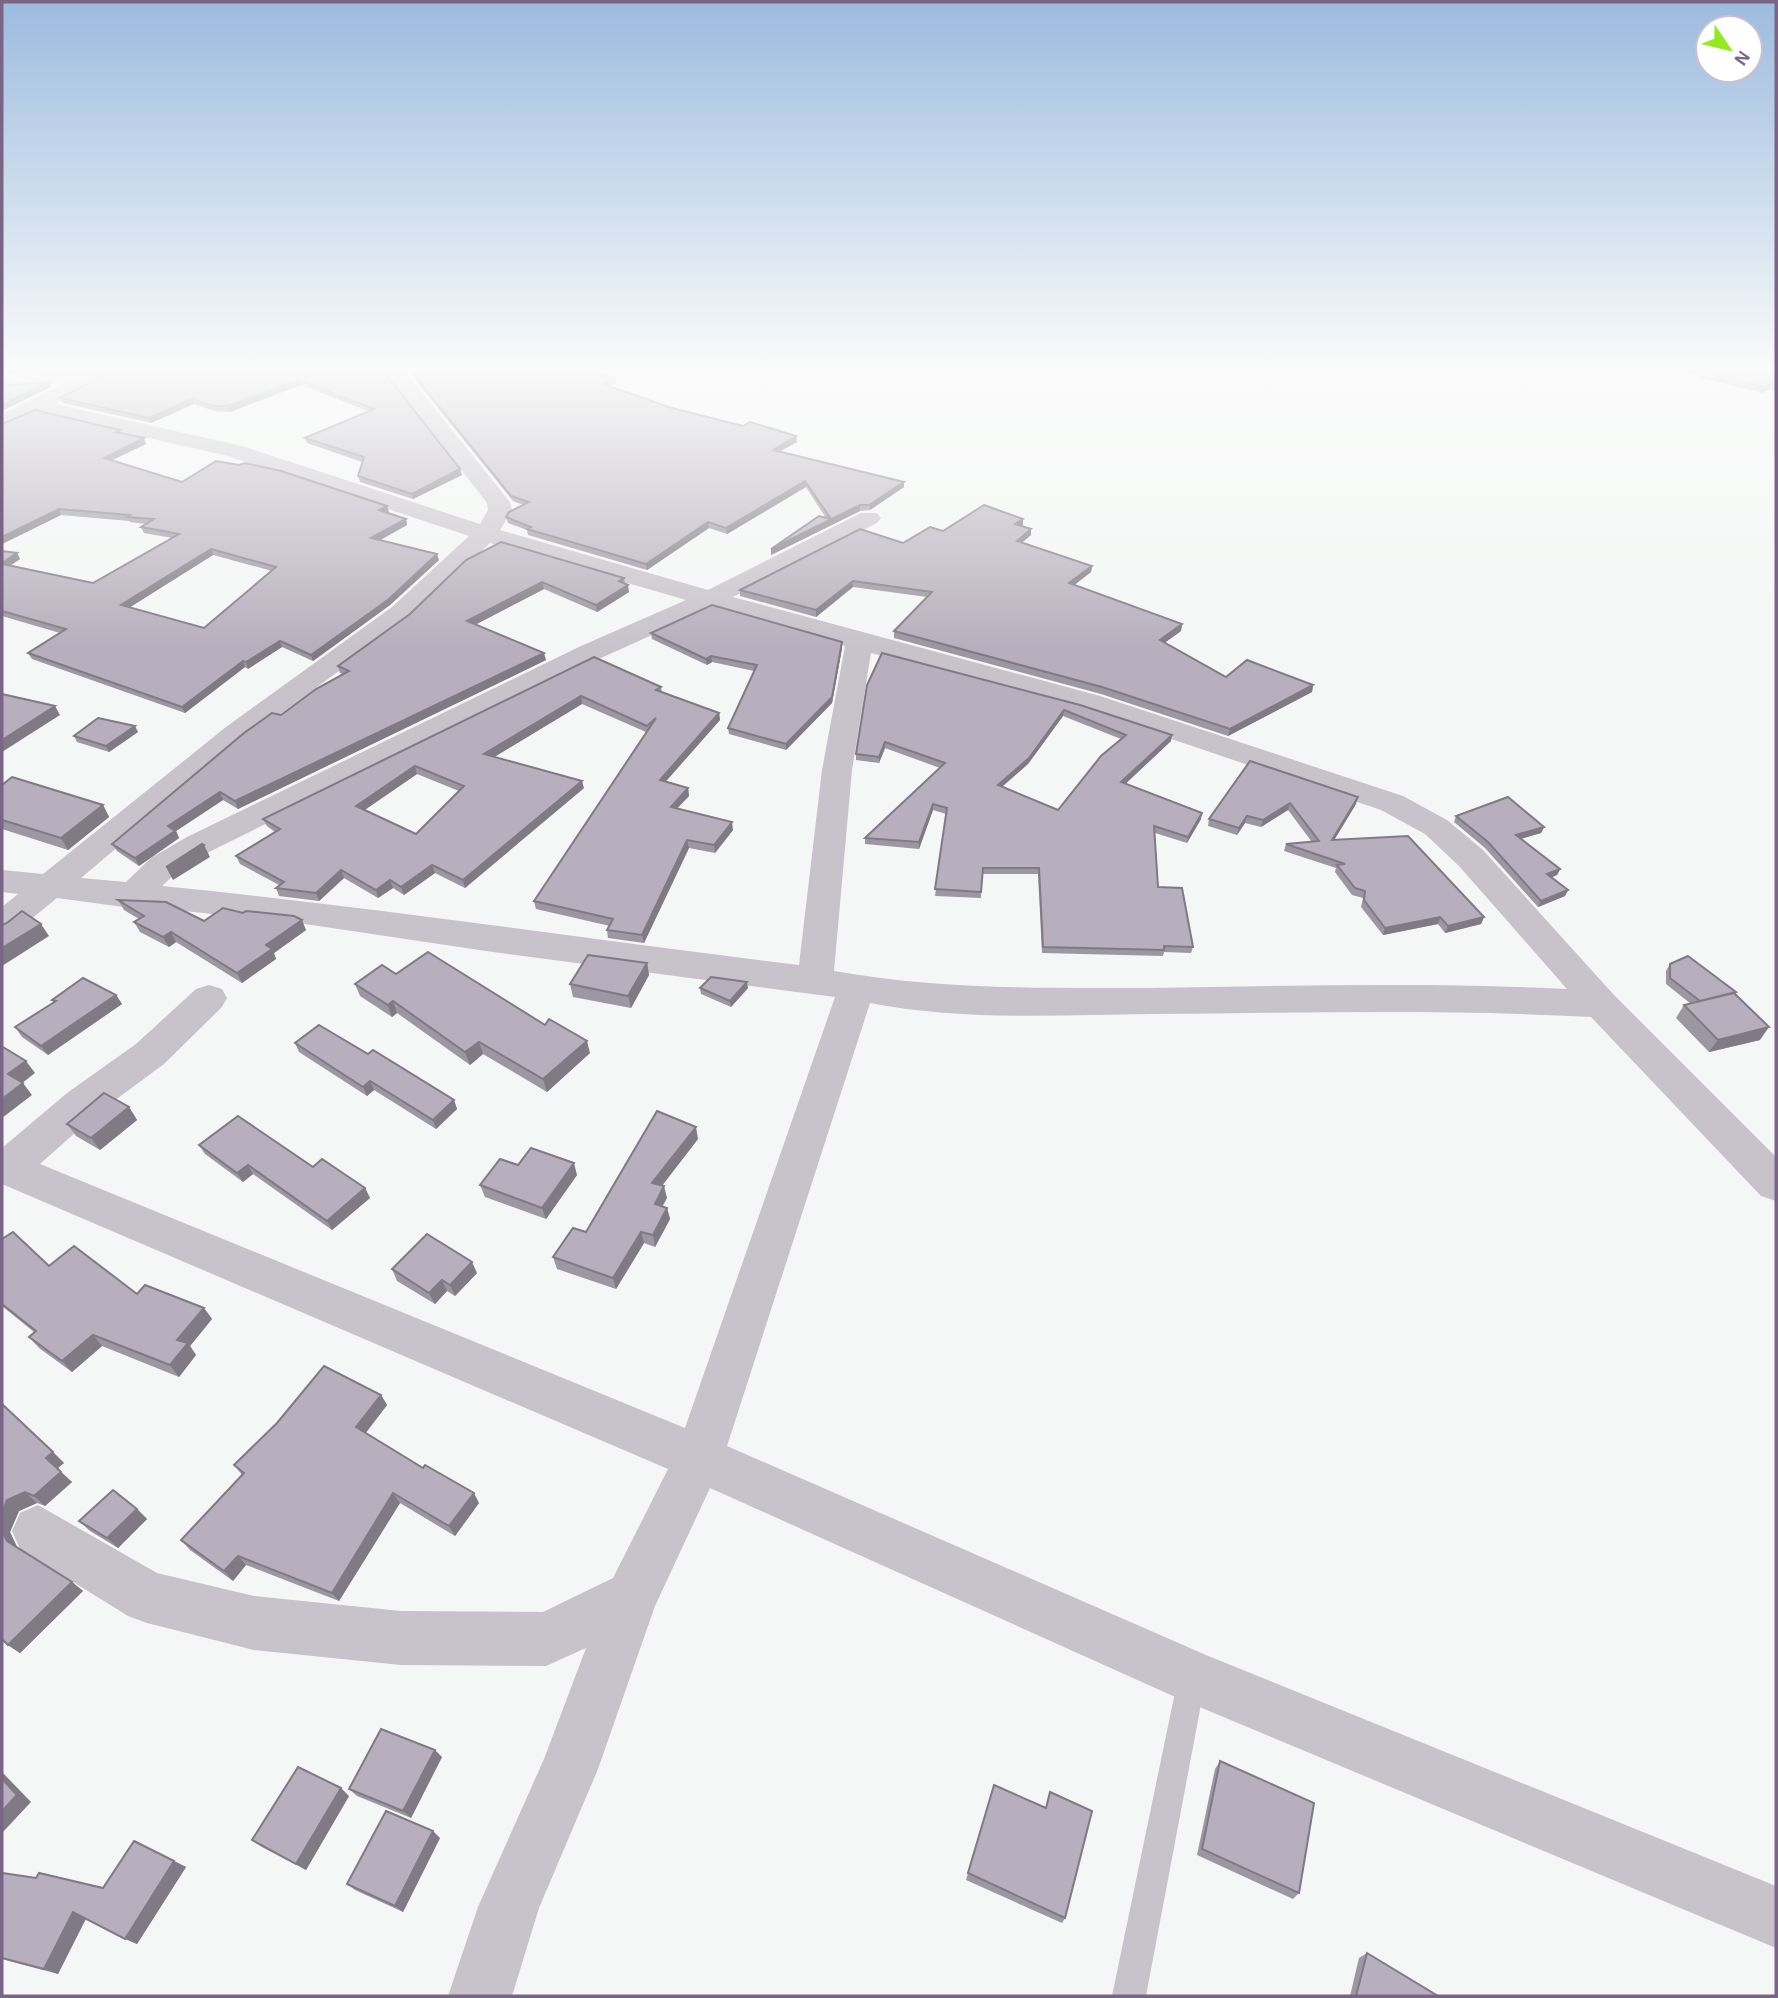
<svg xmlns="http://www.w3.org/2000/svg" width="1778" height="1998" font-family="'Alegreya Sans',sans-serif">
<style>
.lines{fill:none;stroke-linecap:round;stroke-linejoin:round}
.service{fill:#c8c2ca;fill-rule:evenodd}
.minor{fill:#c8c2ca;fill-rule:evenodd}
.wall{fill:#9d96a3;fill-rule:evenodd}
.shaded-wall{fill:#807a84}
.building{fill:#b7afbd;stroke:#807a84;stroke-width:2;fill-rule:evenodd}
</style>
<rect width="100%" height="100%" fill="#f4f7f5"/>
<g class="lines">
<path class="service" d="M1192,1664L1202,1668L1206,1678L1146,1996H1112L1178,1678L1182,1668Z"/>
<path class="minor" d="M102,368H134L131,372L104,379L55,404L242,446L480,524L488,510L487,503L382,368H402L510,502L512,510L500,530L708,590L861,513H877L881,518L877,523L733,597L1100,696L1403,796L1447,820L1483,850L1614,995L1776,1157V1201L1761,1196L1591,1017C1444,1009 1298,1013 1151,1014C1058,1015 962,1021 870,1003L727,1446L1206,1655L1776,1886V1948L1173,1696L710,1488L655,1606L598,1769L539,1908L512,1996H448L478,1907L544,1759L586,1648L546,1666L401,1665L254,1650L147,1623L128,1616L20,1549L12,1531L20,1513L38,1505L157,1573L254,1596L401,1611L543,1612L613,1578L668,1469L2,1184V1148L67,1093L136,1044L196,989L209,985L222,989L227,998L222,1007L164,1064L95,1115L40,1164L685,1428L835,997L486,951L305,924L139,906L131,908L57,898L14,933L2,937V907L18,894L2,892V870L43,874L226,727L392,607L469,536L228,456L37,413L2,428V414L65,383L2,389V377L79,370L87,373ZM490,543L686,600L581,646L187,837L151,858L126,882L81,878L246,739L410,619ZM712,608L845,646L822,770L799,965C586,939 375,907 162,886L175,874L211,851L601,658ZM871,653L1080,708L1381,810L1425,834L1459,866L1567,989C1429,982 1290,986 1152,988C1043,988 942,990 834,971L852,770Z"/>
</g>
<g class="wall">
<path d="M2,368H101L2,374Z"/>
<path d="M381,368L462,475L413,499L360,482L358,476L362,462L307,443L305,438L368,411L301,385L230,412L214,411L194,404L151,423L63,403L60,398L130,369Z"/>
<path d="M1678,368H1776V391L1769,389L1762,393L1702,378Z"/>
<path d="M414,375L615,378L616,383L610,386L672,408L743,426L796,436L797,442L780,451L904,482V487L870,510L860,511L771,555V549L826,518L806,487L727,534L709,528L647,570L528,535L527,530L508,523L506,517L523,505L513,501L416,381Z"/>
<path d="M122,433L146,444L112,460L182,482L389,512L387,513L406,519L407,525L380,540L439,560L390,605L313,661L282,647L248,669L245,667L185,713L32,659L28,653L60,633L2,616V551L17,553L20,559L11,565L93,583L172,538L144,533L141,527L146,524L130,522L129,521L61,515L2,544ZM213,555L272,571L204,628L130,607Z"/>
<path d="M1023,519V525L1021,526L1031,529V535L1022,542L1092,566L1091,572L1074,585L1182,624L1181,631L1164,643L1226,677L1313,685L1312,692L1228,736L1101,694L894,638V631L927,597L853,587L816,617L740,596V590L943,531Z"/>
<path d="M466,560L624,578L625,584L629,592L597,612L544,589L476,624L546,660L238,809L223,800L176,831L179,838L139,866L117,851L112,844L281,715L343,674L340,673L338,666L410,614Z"/>
<path d="M651,633L842,642V648L832,703L786,750L729,734L728,728L754,671L712,662L707,665L652,639Z"/>
<path d="M882,653L1171,741L1125,784L1201,819L1187,843L1155,833L1158,887L1193,947L1191,953L1164,952L1163,956L1042,953L1038,874H982L981,898L935,896L946,814L933,810L919,849L865,844V838L940,768L885,748L879,763L856,760V754ZM1063,716L1121,739L1058,810L1002,787L1028,764Z"/>
<path d="M594,657L661,687L662,692L719,713L720,720L666,781L688,788L689,796L677,808L733,830L715,853L689,848L644,943L608,938L607,930L610,926L536,909L534,901L646,732L582,704L494,757L584,788L465,888L435,873L404,895L393,888L378,898L344,878L319,901L279,896L276,888L279,885L240,864L236,856L275,832L267,826L263,819ZM417,774L459,791L416,834L364,810Z"/>
<path d="M138,732L109,752L77,742L74,736Z"/>
<path d="M1250,761L1356,804L1334,840L1484,917L1481,924L1445,933L1438,924L1383,935L1361,907L1363,898L1352,895L1335,872L1336,868L1284,851L1286,844L1312,842L1288,810L1261,827L1245,823L1237,835L1208,826L1209,819Z"/>
<path d="M2,785L103,805L109,817L68,850L2,829Z"/>
<path d="M1456,816L1544,827L1541,833L1521,839L1560,869L1557,875L1552,877L1568,890L1565,896L1538,907L1485,848L1454,822Z"/>
<path d="M118,900L204,921L306,930L274,953L276,959L242,983L176,942L169,947L140,932L134,922L139,919L124,910Z"/>
<path d="M647,963L649,975L631,1008L573,997L570,984Z"/>
<path d="M1670,964L1736,992L1735,994L1760,1040L1709,1052L1676,1018L1684,1005L1691,1004L1666,984V971Z"/>
<path d="M396,974L590,1053L547,1092L483,1054L470,1065L397,1013L392,1017L360,996L355,984Z"/>
<path d="M700,988H748L731,1007L701,994Z"/>
<path d="M116,995L122,1004L48,1055L22,1037L15,1027L54,1002L52,1000Z"/>
<path d="M295,1043L454,1100L457,1109L436,1129L374,1090L367,1096L299,1052Z"/>
<path d="M129,1107L137,1120L100,1150L76,1136L67,1124Z"/>
<path d="M698,1139L662,1185L667,1198L662,1206L667,1208L670,1219L655,1247L644,1243L616,1289L557,1269L553,1257L586,1232Z"/>
<path d="M199,1145L313,1167L365,1188L370,1198L332,1230L253,1174L243,1182L205,1154Z"/>
<path d="M518,1165L577,1175L546,1219L485,1197L480,1185Z"/>
<path d="M2,1239L49,1266L137,1294L204,1308L212,1319L190,1346L196,1355L179,1377L102,1346L72,1372L39,1348L29,1337L34,1332L2,1306Z"/>
<path d="M392,1269L477,1273L455,1296L447,1291L435,1304L397,1281Z"/>
<path d="M381,1395L387,1405L366,1433L479,1503L455,1536L400,1503L339,1601L246,1565L233,1581L190,1550L181,1540L242,1475L234,1465Z"/>
<path d="M2,1404L64,1463L57,1468L72,1482L45,1506L37,1503L19,1511L10,1532L17,1548L72,1582L83,1591L20,1653L8,1645Z"/>
<path d="M137,1509L147,1519L118,1548L90,1531L79,1521Z"/>
<path d="M442,1757L411,1818L357,1796L349,1789Z"/>
<path d="M1220,1761L1299,1893L1293,1899L1197,1855L1215,1769Z"/>
<path d="M349,1796L306,1870L262,1847L252,1840Z"/>
<path d="M440,1838L403,1912L355,1890L347,1884Z"/>
<path d="M174,1861L186,1867L137,1944L86,1919L58,1974L2,1959V1873L103,1888Z"/>
<path d="M968,1873L1065,1918L1062,1923L966,1880Z"/>
<path d="M1367,1953L1438,1996H1350L1359,1958Z"/>
</g>
<g class="shaded-wall">
<path d="M615,378L616,383L604,389L603,384Z"/>
<path d="M299,380L301,385L230,412L228,406Z"/>
<path d="M49,382L51,387L2,411V405Z"/>
<path d="M1772,383L1769,389L1762,393L1765,387Z"/>
<path d="M192,399L194,404L151,423L149,418Z"/>
<path d="M796,436L797,442L773,455V450Z"/>
<path d="M144,438L146,444L106,463L104,458Z"/>
<path d="M460,469L462,475L413,499L412,494Z"/>
<path d="M805,481L806,487L727,534L726,528Z"/>
<path d="M904,482V487L870,510L869,505Z"/>
<path d="M860,505V511L771,555V549Z"/>
<path d="M387,506L389,512L381,516L379,510Z"/>
<path d="M59,509L61,515L2,544V537Z"/>
<path d="M406,519L407,525L373,544L371,538Z"/>
<path d="M1023,519V525L1015,530V524Z"/>
<path d="M708,522L709,528L647,570L646,564Z"/>
<path d="M1031,529V535L1017,547V541Z"/>
<path d="M211,549L213,555L124,611L121,605Z"/>
<path d="M17,553L20,559L5,569L2,563Z"/>
<path d="M437,554L439,560L390,605L313,661L311,655Z"/>
<path d="M1092,566L1091,572L1068,590L1069,583Z"/>
<path d="M853,581V587L816,617V610Z"/>
<path d="M542,582L544,589L469,628L467,621Z"/>
<path d="M628,585L629,592L597,612L596,605Z"/>
<path d="M1182,624L1181,631L1159,647L1160,640Z"/>
<path d="M280,641L282,647L248,669L246,662Z"/>
<path d="M842,642V648L832,703L786,750V744Z"/>
<path d="M544,653L546,660L238,809L235,801Z"/>
<path d="M711,656L712,662L707,665L706,659Z"/>
<path d="M243,661L245,667L185,713L182,707Z"/>
<path d="M1313,685L1312,692L1228,736L1230,729Z"/>
<path d="M581,696L582,704L486,762L484,754Z"/>
<path d="M55,706L60,715L2,752V740Z"/>
<path d="M1064,710L1063,716L1028,764L997,791L998,785Z"/>
<path d="M719,713L720,720L661,787L660,780Z"/>
<path d="M135,726L138,732L109,752L106,746Z"/>
<path d="M1172,735L1171,741L1120,789L1121,782Z"/>
<path d="M885,742V748L879,763V757Z"/>
<path d="M415,766L417,774L359,814L356,806Z"/>
<path d="M582,781L584,788L465,888L463,880Z"/>
<path d="M688,788L689,796L672,814L671,807Z"/>
<path d="M220,792L223,800L176,831L179,838L139,866L135,858L168,826Z"/>
<path d="M1358,797L1356,804L1330,847L1332,840Z"/>
<path d="M1290,803L1288,810L1261,827L1263,820Z"/>
<path d="M933,804V810L919,849V842Z"/>
<path d="M103,805L109,817L68,850L61,838Z"/>
<path d="M1202,813L1201,819L1187,843L1188,837Z"/>
<path d="M1247,816L1245,823L1237,835L1239,828Z"/>
<path d="M732,822L733,830L715,853L714,845Z"/>
<path d="M1544,827L1541,833L1513,841L1516,835Z"/>
<path d="M687,840L689,848L644,943L642,935Z"/>
<path d="M204,845L210,857L173,880L166,867Z"/>
<path d="M432,865L435,873L404,895L401,887Z"/>
<path d="M1560,869L1557,875L1545,880L1547,874Z"/>
<path d="M341,870L344,878L319,901L316,893Z"/>
<path d="M390,880L393,888L378,898L376,890Z"/>
<path d="M1568,890L1565,896L1538,907L1541,901Z"/>
<path d="M1440,917L1438,924L1383,935L1385,928Z"/>
<path d="M1484,917L1481,924L1445,933L1448,926Z"/>
<path d="M302,920L306,930L274,953L276,959L242,983L237,973L266,945Z"/>
<path d="M41,924L49,936L2,966V948Z"/>
<path d="M171,932L176,942L169,947L163,937Z"/>
<path d="M647,963L649,975L631,1008L628,996Z"/>
<path d="M747,982L748,988L731,1007L730,1001Z"/>
<path d="M116,995L122,1004L48,1055L41,1046Z"/>
<path d="M393,1001L397,1013L392,1017L388,1005Z"/>
<path d="M1769,1027L1760,1040L1709,1052L1718,1040Z"/>
<path d="M587,1041L590,1053L547,1092L543,1079Z"/>
<path d="M479,1042L483,1054L470,1065L465,1052Z"/>
<path d="M26,1061L35,1073L17,1087L8,1074Z"/>
<path d="M370,1081L374,1090L367,1096L363,1087Z"/>
<path d="M23,1083L32,1095L2,1118V1099Z"/>
<path d="M454,1100L457,1109L436,1129L433,1120Z"/>
<path d="M129,1107L137,1120L100,1150L91,1138Z"/>
<path d="M696,1127L698,1139L655,1195L652,1183Z"/>
<path d="M574,1163L577,1175L546,1219L542,1208Z"/>
<path d="M248,1165L253,1174L243,1182L237,1173Z"/>
<path d="M664,1186L667,1198L657,1216L655,1204Z"/>
<path d="M365,1188L370,1198L332,1230L327,1221Z"/>
<path d="M667,1208L670,1219L655,1247L653,1235Z"/>
<path d="M641,1232L644,1243L616,1289L613,1278Z"/>
<path d="M472,1262L477,1273L455,1296L450,1285Z"/>
<path d="M442,1280L447,1291L435,1304L429,1293Z"/>
<path d="M204,1308L212,1319L190,1346L196,1355L179,1377L170,1365L177,1340Z"/>
<path d="M93,1335L102,1346L72,1372L62,1361Z"/>
<path d="M381,1395L387,1405L362,1437L356,1427Z"/>
<path d="M53,1452L64,1463L57,1469L46,1458Z"/>
<path d="M61,1472L72,1482L45,1506L34,1496Z"/>
<path d="M25,1492L37,1503L19,1511L10,1532L19,1551L7,1541L2,1531V1513L7,1500Z"/>
<path d="M393,1493L400,1503L339,1601L332,1593Z"/>
<path d="M474,1493L479,1503L455,1536L449,1526Z"/>
<path d="M137,1509L147,1519L118,1548L107,1538Z"/>
<path d="M238,1556L246,1565L233,1581L224,1571Z"/>
<path d="M72,1582L83,1591L20,1653L8,1645Z"/>
<path d="M435,1750L442,1757L411,1818L403,1811Z"/>
<path d="M2,1772L31,1802L2,1833Z"/>
<path d="M341,1788L349,1796L306,1870L296,1864Z"/>
<path d="M433,1831L440,1838L403,1912L395,1906Z"/>
<path d="M174,1861L186,1867L137,1944L125,1939Z"/>
<path d="M73,1912L86,1918L58,1974L44,1969Z"/>
</g>
<g class="building">
<path d="M131,368H381L460,469L412,494L358,476L364,457L305,438L374,409L299,380L228,406H212L192,399L149,418L60,398L103,376L130,369Z"/>
<path d="M437,368H582L615,378L603,384L672,408L743,426L750,422L796,436L773,450L904,482L869,505H860L771,549L819,516L831,519L805,481L726,528L708,522L646,564L527,529L531,527L506,517L509,512L529,502L511,496L414,375Z"/>
<path d="M1695,368H1776V384L1772,383L1765,387L1705,372Z"/>
<path d="M49,382L2,405V386Z"/>
<path d="M35,410L120,430L116,432L144,438L104,458L182,482L216,461L239,465L245,463L281,471L387,506L379,510L406,519L371,538L437,554L389,599L311,655L280,641L246,662L243,661L182,707L28,653L66,629L2,611V564L93,583L179,534L141,527L154,519L127,517L130,515L59,509L2,537V424ZM211,549L276,567L204,628L121,605Z"/>
<path d="M984,505L1023,519L1015,524L1031,529L1017,541L1092,566L1069,583L1182,624L1160,640L1226,677L1247,660L1313,685L1230,729L1102,687L894,631L932,592L853,581L816,610L740,590L860,529L903,543L930,527L943,531Z"/>
<path d="M501,542L624,578L619,581L628,585L596,605L542,582L467,621L544,653L235,801L220,792L168,826L175,831L135,858L112,844L244,733L272,713L281,715L316,689L349,671L338,666L410,614L466,560Z"/>
<path d="M2,551L17,553L2,563Z"/>
<path d="M712,605L842,642L832,697L786,744L728,728L757,665L711,656L706,659L651,633Z"/>
<path d="M882,653L1080,705L1172,735L1121,782L1202,813L1188,837L1154,826L1158,887L1182,888L1193,947L1164,946V950L1043,947L1039,868H983L981,892L935,889L947,808L933,804L919,842L865,838L945,763L885,742L879,757L856,754L867,685ZM1064,710L1126,735L1101,756L1058,810L998,785L1029,758Z"/>
<path d="M594,657L661,687L656,690L719,713L660,780L688,788L671,807L732,822L714,845L687,840L642,935L607,930L613,919L534,901L656,718L647,726L581,696L484,754L582,781L463,880L432,865L401,887L390,880L376,890L341,870L316,893L276,888L284,882L236,856L280,829L263,819ZM415,766L464,786L416,834L356,806Z"/>
<path d="M2,694L55,706L2,740Z"/>
<path d="M98,718L135,726L106,746L74,736Z"/>
<path d="M1250,761L1358,797L1332,840L1408,836L1484,917L1448,926L1440,917L1385,928L1364,900L1365,891L1355,888L1337,865L1345,864L1286,844L1319,841L1290,803L1263,820L1247,816L1239,828L1209,819Z"/>
<path d="M12,777L103,805L61,838L2,820V785Z"/>
<path d="M1508,797L1544,827L1516,835L1560,869L1547,874L1568,890L1541,901L1488,842L1456,816Z"/>
<path d="M202,844L204,845L166,867Z"/>
<path d="M118,900L166,902L204,921L223,908L243,913L246,911L294,916L302,920L266,945L272,949L237,973L171,932L163,937L134,922L144,916Z"/>
<path d="M22,911L41,924L2,948V925L7,923Z"/>
<path d="M428,952L545,1025L549,1019L587,1041L543,1079L479,1042L465,1052L393,1001L388,1005L355,984L382,965L396,974Z"/>
<path d="M588,955L647,963L628,996L570,984Z"/>
<path d="M1688,956L1736,992L1700,1001L1670,978V964Z"/>
<path d="M711,977L747,982L730,1001L700,988Z"/>
<path d="M83,978L116,995L41,1046L15,1027L56,1001L52,1000Z"/>
<path d="M1734,993L1769,1027L1718,1040L1684,1005Z"/>
<path d="M319,1025L368,1054L373,1050L454,1100L433,1120L370,1081L363,1087L295,1043Z"/>
<path d="M3,1047L26,1061L8,1074L23,1083L2,1099V1048Z"/>
<path d="M104,1093L129,1107L91,1138L67,1124Z"/>
<path d="M657,1111L696,1127L652,1183L664,1186L655,1204L667,1208L653,1235L641,1232L613,1278L553,1257L573,1228L586,1232Z"/>
<path d="M238,1116L313,1167L322,1159L365,1188L327,1221L248,1165L237,1173L199,1145Z"/>
<path d="M531,1148L574,1163L542,1208L480,1185L500,1159L518,1165Z"/>
<path d="M13,1232L49,1266L74,1246L137,1294L145,1285L204,1308L177,1340L188,1343L170,1365L93,1335L62,1361L29,1337L36,1331L2,1304V1239Z"/>
<path d="M427,1234L472,1262L450,1285L442,1280L429,1293L392,1269Z"/>
<path d="M324,1366L381,1395L356,1427L423,1468L425,1465L474,1493L449,1526L393,1493L332,1593L238,1556L224,1571L181,1540L244,1473L234,1465L277,1423Z"/>
<path d="M2,1404L53,1452L46,1458L61,1472L34,1496L25,1492L7,1500L2,1513Z"/>
<path d="M113,1490L137,1509L107,1538L79,1521Z"/>
<path d="M2,1531L7,1541L72,1582L8,1645L2,1639Z"/>
<path d="M381,1729L435,1750L403,1811L349,1789Z"/>
<path d="M1220,1761L1314,1803L1299,1893L1202,1849Z"/>
<path d="M298,1767L341,1788L296,1864L252,1840Z"/>
<path d="M2,1779L17,1795L2,1811Z"/>
<path d="M994,1785L1046,1808L1050,1792L1092,1811L1065,1918L968,1873Z"/>
<path d="M386,1811L433,1831L395,1906L347,1884Z"/>
<path d="M134,1841L174,1861L125,1939L73,1912L44,1969L2,1958V1873L36,1878L39,1873L103,1888Z"/>
<path d="M1367,1953L1438,1996H1356Z"/>
</g>
<linearGradient id="sky" x2="0" y2="1"><stop stop-color="#9cbbdf"/><stop offset="0.57" stop-color="#fafbfa"/><stop offset="1" stop-color="#fafbfa" stop-opacity="0"/></linearGradient>
<rect width="1778" height="647" fill="url(#sky)"/>
<rect width="1778" height="1998" fill="none" stroke="#7a6586" stroke-width="7"/>
<g transform="translate(1729 49) rotate(125)"><circle r="33" fill="#ffffff" stroke="#cac1cf" stroke-width="2"/>
<path d="M0-5L12 26L0 18L-12 26Z" fill="#94e922"/>
<text y="-10" font-size="19" font-weight="bold" text-anchor="middle" fill="#7a6586">N</text>
</g>
</svg>
